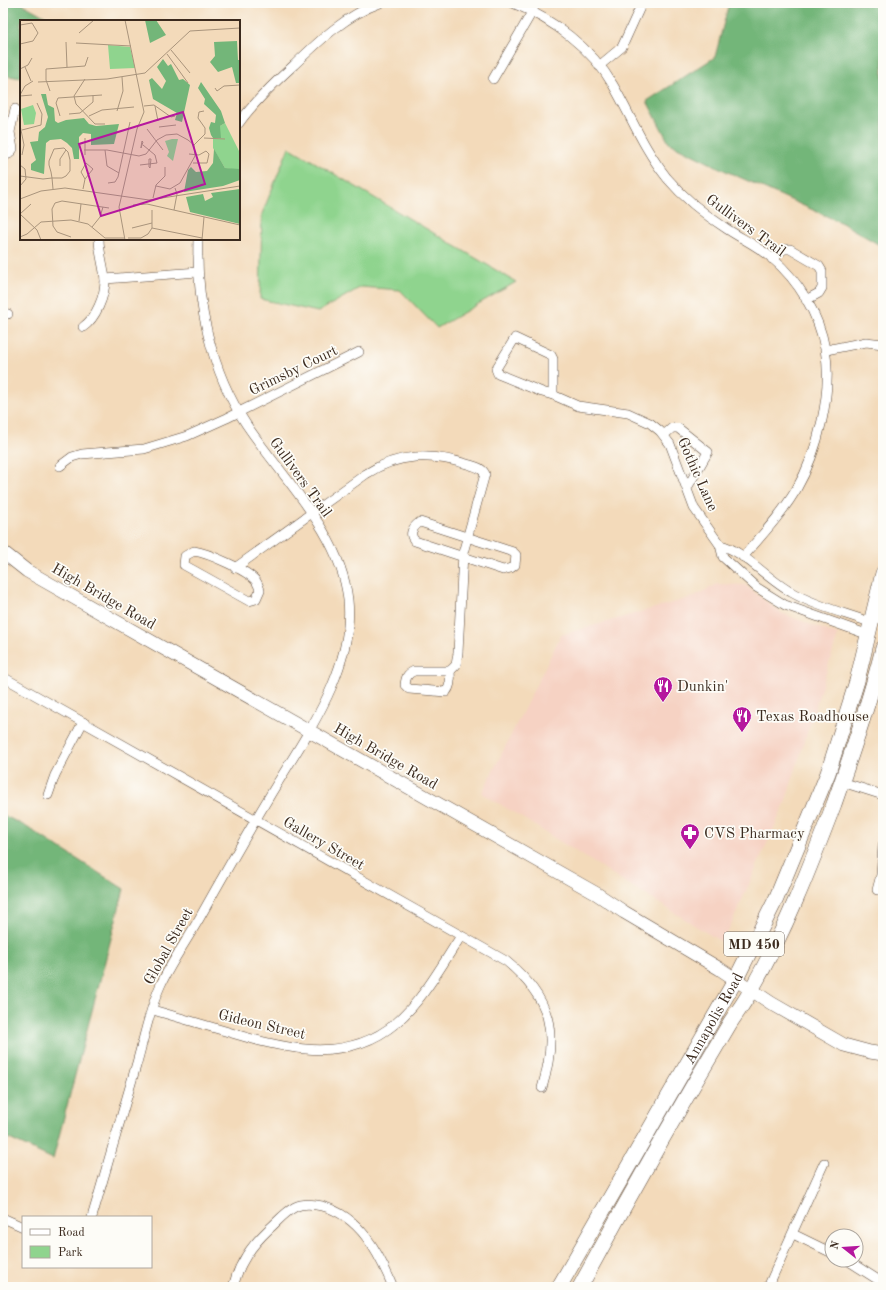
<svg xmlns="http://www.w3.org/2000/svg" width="886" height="1290" font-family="'Old Standard TT',serif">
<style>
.built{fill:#f6d2c3}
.green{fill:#8fd48e;stroke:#657f56}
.forest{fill:#73b679;stroke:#57704c}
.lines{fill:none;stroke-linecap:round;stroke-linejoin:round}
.street-casing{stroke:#574435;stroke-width:10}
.secondary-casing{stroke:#574435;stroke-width:14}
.primary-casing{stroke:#574435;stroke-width:16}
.street{stroke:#fff;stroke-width:9}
.secondary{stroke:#fff;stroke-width:13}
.primary{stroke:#fff;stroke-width:15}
.labels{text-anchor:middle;stroke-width:3.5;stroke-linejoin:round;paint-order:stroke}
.shield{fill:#fdfcf7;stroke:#75695f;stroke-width:1}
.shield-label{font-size:14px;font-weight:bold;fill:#3b2a1e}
.street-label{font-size:15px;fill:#3b2a1e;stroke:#fdfcf7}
.poi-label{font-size:15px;fill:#3b2a1e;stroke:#fdfcf7;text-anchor:start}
.inset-road{fill:none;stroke:#a9947c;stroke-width:1}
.view{fill:#b5179e;fill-opacity:0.15;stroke:#b5179e;stroke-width:2}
.inset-edge{fill:none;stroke:#3b2a1e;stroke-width:2}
</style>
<rect width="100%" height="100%" fill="#fdfcf7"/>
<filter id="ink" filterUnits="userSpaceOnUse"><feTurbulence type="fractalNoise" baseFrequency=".025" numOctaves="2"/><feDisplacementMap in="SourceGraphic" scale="8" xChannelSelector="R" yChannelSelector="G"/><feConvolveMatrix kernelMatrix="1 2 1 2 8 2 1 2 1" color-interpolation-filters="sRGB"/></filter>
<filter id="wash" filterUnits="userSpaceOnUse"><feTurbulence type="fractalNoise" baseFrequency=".012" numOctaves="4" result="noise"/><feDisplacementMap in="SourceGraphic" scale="16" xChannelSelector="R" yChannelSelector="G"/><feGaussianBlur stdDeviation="0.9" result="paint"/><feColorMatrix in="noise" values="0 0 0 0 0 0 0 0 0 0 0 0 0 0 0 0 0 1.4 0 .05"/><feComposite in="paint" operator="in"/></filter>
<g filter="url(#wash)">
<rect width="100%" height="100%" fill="#f3daba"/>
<path class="built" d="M717,584L745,585L781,613L838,635L785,803L723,943L482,793L561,635L693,597Z"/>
<path class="green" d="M289,147L516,282L437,328L400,290L361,287L318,312L260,299L262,214Z"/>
<g class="forest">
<path d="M3,3H21L53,21H21V78L3,75Z"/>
<path d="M729,3H883V247L842,223L728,172L669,143L647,101L715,57Z"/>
<path d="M3,815L25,826L124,889L53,1159L3,1136Z"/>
</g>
</g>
<g filter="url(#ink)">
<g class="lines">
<defs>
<g id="street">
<path d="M513,3C552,19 592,48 613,85C632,118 643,148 667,178C684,198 705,215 727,229C742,239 758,246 772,258C798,280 819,314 825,349C833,392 818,452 796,490C781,515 762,535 743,557"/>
<path d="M599,66L622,47L642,3"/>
<path d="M493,79L532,12L535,3"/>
<path d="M239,123C255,101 274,83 294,65C320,40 346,15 380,3"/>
<path d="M3,156L9,154L13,149L10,132L15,109"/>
<path d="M772,259L784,249H790L819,266L822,271V288L819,293L806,300"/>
<path d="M105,279L198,272"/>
<path d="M3,313L8,314"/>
<path d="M83,327C96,318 105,296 105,280C104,266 99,253 99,239"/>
<path d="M515,338L551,355L553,359V395L542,392L498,374L496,369Z"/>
<path d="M826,350L866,342L883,344"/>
<path d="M553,395L578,406L628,413L650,423L660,431L670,444L694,508L720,545L723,557L756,587L785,605L869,635"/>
<path d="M664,435L672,428H678L708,452L687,488"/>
<path d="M60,466L72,457L82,454L144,449L187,436L227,418L359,352"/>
<path d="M420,522L513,552L516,555L515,565L511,568L503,570L415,541C408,534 413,527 420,522Z"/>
<path d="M720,545C743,550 768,580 791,592C815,606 845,613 872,623"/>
<path d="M194,551C208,553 247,570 256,581C258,584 259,587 260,590L256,599L249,601L184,565L185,556Z"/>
<path d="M235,568L366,474C398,453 431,453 467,464C473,466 482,467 485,474L463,553L458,653L456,665L450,671"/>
<path d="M414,671H450C451,679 451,686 446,692L409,689L405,685C406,677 407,674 414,671Z"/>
<path d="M3,677L506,961C551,998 559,1032 542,1088"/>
<path d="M842,782L883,795"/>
<path d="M48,795L55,775L83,722"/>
<path d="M877,890L881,875L883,845"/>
<path d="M153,1010C177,1017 201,1024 225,1031C281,1048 345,1066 396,1023C423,1000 441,966 461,936"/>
<path d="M92,1217C107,1167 121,1117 136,1066C144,1039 149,1010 161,984C172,961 187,940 199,919C223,876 247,834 272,792C306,735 355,669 348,600C341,533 282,478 246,424C211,371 196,303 198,239"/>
<path d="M3,1218L23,1227"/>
<path d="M793,1234L832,1253"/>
<path d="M847,1260L883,1283"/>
<path d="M233,1287C239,1263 251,1246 269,1229C277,1222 285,1212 295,1207C303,1203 313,1204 322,1206C360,1216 379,1253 393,1287"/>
<path d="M768,1287L824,1163"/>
</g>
<path id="secondary" d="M3,552L27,571L597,894L624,912L720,969L771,1003L844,1045L870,1052L883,1054"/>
<g id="primary">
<path id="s1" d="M559,1287L736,979L776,899L828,773L857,681L883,573"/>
<path d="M580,1287C628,1198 678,1110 730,1023C737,1012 745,1002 751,990C785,932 810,867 834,804C852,753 870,701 883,648"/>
</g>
</defs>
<use href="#street" class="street-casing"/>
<use href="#secondary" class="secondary-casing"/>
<use href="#primary" class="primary-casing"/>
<use href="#street" class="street"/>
<use href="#secondary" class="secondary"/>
<use href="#primary" class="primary"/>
</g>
</g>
<defs>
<symbol id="restaurant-pin" viewBox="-11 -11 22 30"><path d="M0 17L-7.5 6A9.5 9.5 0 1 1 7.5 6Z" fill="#b5179e" stroke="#fdfcf7"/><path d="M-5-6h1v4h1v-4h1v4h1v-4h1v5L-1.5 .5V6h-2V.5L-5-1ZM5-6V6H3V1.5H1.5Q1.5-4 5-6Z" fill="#fff"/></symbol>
<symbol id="pharmacy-pin" viewBox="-11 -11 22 30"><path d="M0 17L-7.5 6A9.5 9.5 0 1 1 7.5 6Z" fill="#b5179e" stroke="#fdfcf7"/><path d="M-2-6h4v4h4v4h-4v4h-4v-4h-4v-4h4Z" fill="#fff"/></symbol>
</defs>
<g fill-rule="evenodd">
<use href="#restaurant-pin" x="652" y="675" width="22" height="30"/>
<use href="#restaurant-pin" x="731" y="705" width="22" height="30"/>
<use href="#pharmacy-pin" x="679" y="822" width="22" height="30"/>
</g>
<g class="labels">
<rect class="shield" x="724" y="932" width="60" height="24" rx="3"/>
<g class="shield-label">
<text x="754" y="949">MD 450</text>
</g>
<g class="street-label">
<text transform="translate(746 225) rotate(36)" y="5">Gullivers Trail</text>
<text transform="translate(293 370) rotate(-26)" y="5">Grimsby Court</text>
<text transform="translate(698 474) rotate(66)" y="5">Gothic Lane</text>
<text transform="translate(301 477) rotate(54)" y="5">Gullivers Trail</text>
<text transform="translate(104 596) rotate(30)" y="5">High Bridge Road</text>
<text transform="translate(386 756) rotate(30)" y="5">High Bridge Road</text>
<text transform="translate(324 843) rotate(30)" y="5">Gallery Street</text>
<text transform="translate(168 946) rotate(-61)" y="5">Global Street</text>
<text dy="5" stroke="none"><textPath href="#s1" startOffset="310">Annapolis Road</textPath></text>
<text transform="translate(262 1024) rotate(13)" y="5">Gideon Street</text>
</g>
<g class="poi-label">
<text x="677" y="691">Dunkin'</text>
<text x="756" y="721">Texas Roadhouse</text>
<text x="704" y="838">CVS Pharmacy</text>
</g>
</g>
<g transform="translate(20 20)">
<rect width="220" height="220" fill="#f3daba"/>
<path d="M88,25L110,27L115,48L90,49ZM13,85L16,93L14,104L4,105L1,89ZM205,103L220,133V149L218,150L205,148L193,128V118L200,106ZM152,119H158L153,141L147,136L149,132L145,121Z" fill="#8fd48e"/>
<path d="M125,0H136L146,15L130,23ZM217,21L218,40H220V63H216L212,47L198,52L190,42L195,36L194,22ZM143,39L148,46L151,44L159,60L163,59L170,65L162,102L155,100L157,93L133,79L129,60L132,58L142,69L146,61L137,47ZM181,62L201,91L205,103L200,106L201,118H193L191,115L189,108L191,102L195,103L196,95L184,84L185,79L178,68ZM21,74H26L28,85L34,88L35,101L38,103L46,100L64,98L69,104L76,106L99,104L94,124L71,125V114L63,113L59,117V139H54L52,128L47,123L41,119L30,120L26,123L24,154L11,150V144L16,140L10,122L18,121L19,112L25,107L28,97ZM194,129L205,148L220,149V160L203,166L164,172L168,150L171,147L176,152L187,151L193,143ZM220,169V204L170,192L166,177L183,174L185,181L193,177L191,173Z" fill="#73b679"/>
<path class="inset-road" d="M0,5L12,3L18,13L13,21L0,24M59,13L74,0M46,22L47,47M56,23L111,26M151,30L170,53M147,34L168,63M5,47L11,61M0,49L8,45L12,38M65,59L54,76L56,84L75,104H85M18,62L87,59L125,53L170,11L220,8M195,68L197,71L204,66L220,65M30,71L26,60V49L65,46L68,37M0,75L5,66L13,61M0,76L12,75M124,86L134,85L151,97L155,96M135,86L138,101M97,91L103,71L102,57M49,94L60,93L73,82V75M40,96L36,83L38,78L82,75M69,96L82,90L114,87M0,105L4,125L2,135M139,107L156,105M127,109L143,130M2,110L21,105L22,94L17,83M184,118L205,119M122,121L123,122L121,128V127ZM174,125L185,114V108L178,98L179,92L184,91M64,130H87L119,136L126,134L137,120L146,115L157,114L168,120L174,125L175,136L160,163L150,169L136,166M85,130L87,146L99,153M169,134L179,135L186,131L189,134L187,143H173M65,135V118M129,139H131L130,148L129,147ZM0,145L5,149L6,159L0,166M120,145L137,143L135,135L123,125M40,146V139L46,130M0,156L23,159L32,158H42L46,156L50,151V140L48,132L44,128L34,129L29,141V145L31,152L32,158L33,169M88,163L95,162L98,157L110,102M63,169L65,159L73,149L66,143L61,152L65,159M133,178L136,165L145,156V147M0,179L21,171L45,168L129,180L220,166M113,185L127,184L220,205M154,190L157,174L155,168M0,194L17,210L21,220M0,194L11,184M59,201L61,184M72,207L80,197L83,187M112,208L132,203M132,208L182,218M0,217L7,214L21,202L51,200L68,204L85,218H105M51,217L37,212L33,206L32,189L35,183L42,181L89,188M108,218H121L128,214L132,208V190M105,220L99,187L117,109L124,92L105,0M182,220L184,197"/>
<path class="view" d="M163,92L185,164L81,196L59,124Z"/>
<rect width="220" height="220" class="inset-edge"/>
</g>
<rect width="886" height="1290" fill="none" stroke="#fdfcf7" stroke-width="16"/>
<rect x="22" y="1216" width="130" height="52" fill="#fdfcf7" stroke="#afa8a0"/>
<rect x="30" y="1229" width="20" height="6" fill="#ffffff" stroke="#afa8a0"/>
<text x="58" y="1236" font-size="12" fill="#3b2a1e">Road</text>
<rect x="30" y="1246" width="20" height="12" fill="#8fd48e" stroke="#afa8a0"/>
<text x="58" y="1256" font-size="12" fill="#3b2a1e">Park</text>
<g transform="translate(844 1248) rotate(287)"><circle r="19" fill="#fdfcf7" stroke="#afa8a0"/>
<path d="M0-3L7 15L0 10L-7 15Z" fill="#b5179e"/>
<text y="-6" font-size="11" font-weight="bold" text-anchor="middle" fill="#3b2a1e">N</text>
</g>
</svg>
